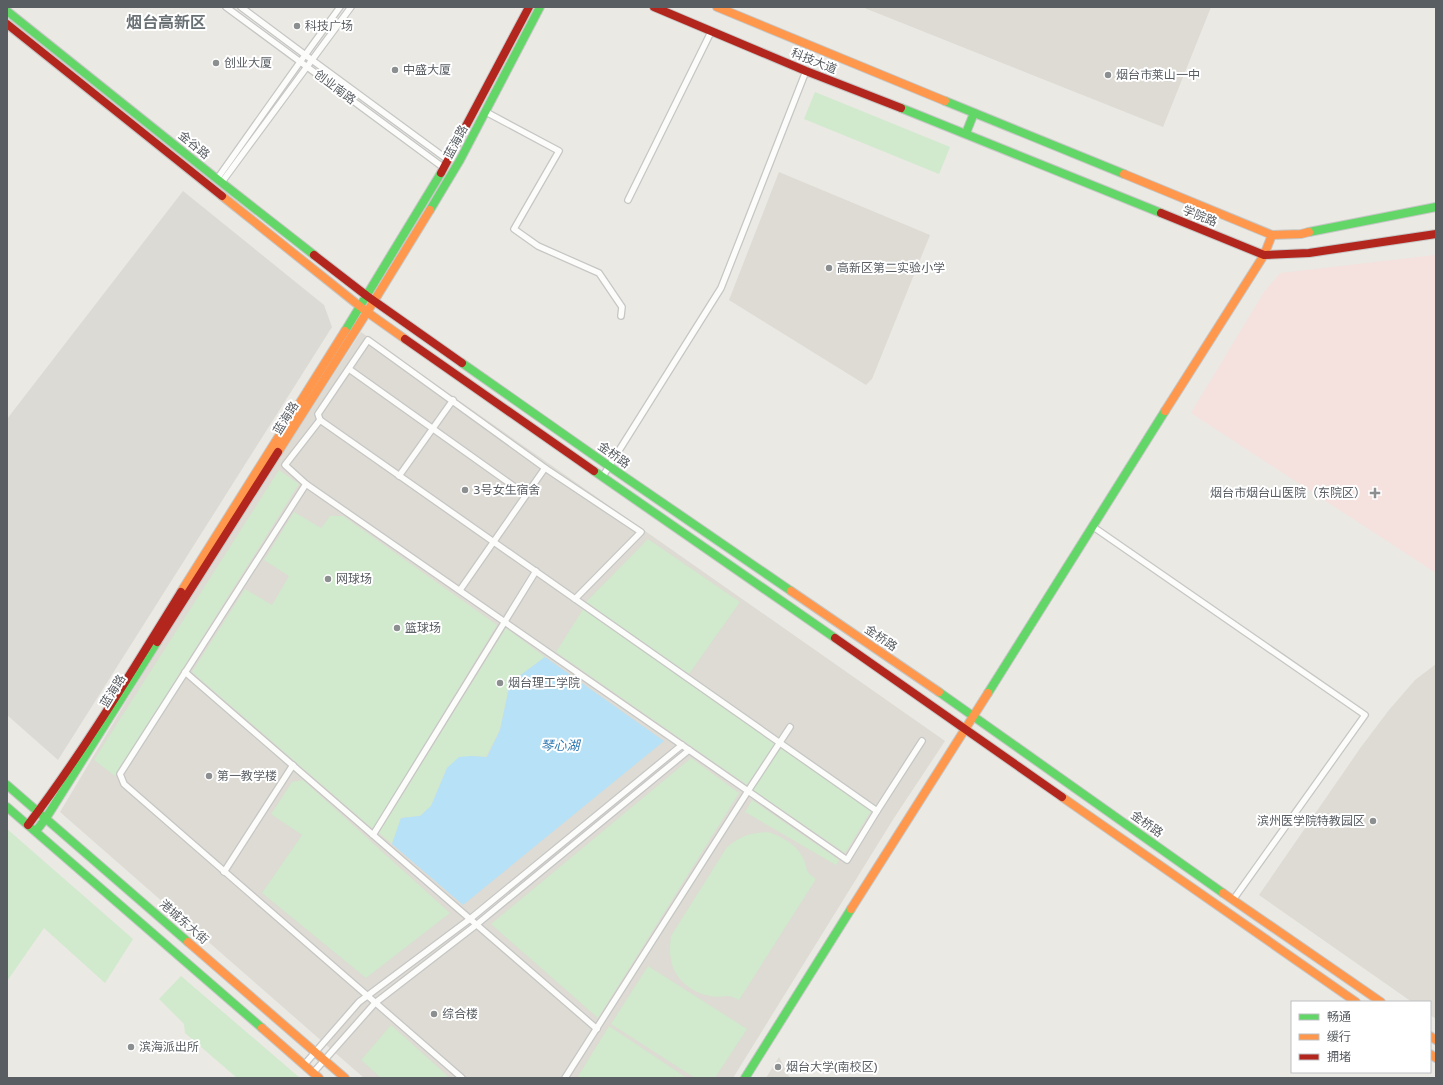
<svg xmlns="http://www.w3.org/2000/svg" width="1443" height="1085" font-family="'Varela Round','Noto Sans SC',sans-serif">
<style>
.industrial{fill:#dbdad5}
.education{fill:#dddbd3}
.medical{fill:#f5e1de}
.green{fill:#d1e9cc}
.water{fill:#b6e1f7}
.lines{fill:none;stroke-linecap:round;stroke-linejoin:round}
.street-casing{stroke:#c6c6c5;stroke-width:8}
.fast-casing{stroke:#c6c7c6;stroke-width:10}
.slow-casing{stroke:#c6c7c6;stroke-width:10}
.jam-casing{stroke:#c6c7c6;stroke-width:10}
.street{stroke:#fcfcfb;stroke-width:5.5}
.fast{stroke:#63d668;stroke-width:8}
.slow{stroke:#ff974d;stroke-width:8}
.jam{stroke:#b3261e;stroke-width:8}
.poi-dot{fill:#8c8f90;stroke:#fff;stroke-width:1.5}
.labels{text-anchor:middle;stroke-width:4;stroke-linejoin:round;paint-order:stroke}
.poi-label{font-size:12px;fill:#595e63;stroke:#fff;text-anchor:start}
.street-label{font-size:12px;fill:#595e63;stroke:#fff}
.water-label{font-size:13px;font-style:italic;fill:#307ab2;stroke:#fff}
.district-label{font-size:16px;font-weight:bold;fill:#6a7175;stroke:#fff}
</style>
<rect width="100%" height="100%" fill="#eae9e4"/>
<path class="industrial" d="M183,191L324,305L332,327L58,760L7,715V419Z"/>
<g class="education">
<path d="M862,7H1211L1163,127Z"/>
<path d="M779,172L930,235L872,379L866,385L729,300Z"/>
<path d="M361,332L945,741L894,818L733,1078H364L60,812L167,633Z"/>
<path d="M1436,664V1019L1430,1015V1002H1412L1259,895L1361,747L1389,710L1415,680Z"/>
<path d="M779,1057L790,1078H766Z"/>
</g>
<path class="medical" d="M1436,255V573L1191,413L1264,292L1280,273Z"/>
<g class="green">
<path d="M815,92L950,147L939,174L804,119Z"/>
<path d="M279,470L299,484L115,776L94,760Z"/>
<path d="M294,512L321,528L330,516H343L497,625L373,829L192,672L245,589L272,605L289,576L264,560Z"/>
<path d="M648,539L740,602L689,674L586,602Z"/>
<path d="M584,608L775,743L747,785L556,652Z"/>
<path d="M506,628L545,657L510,683L500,730L486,757L471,756L447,768L431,806L420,816L401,818L392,844L379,833Z"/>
<path d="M781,745L871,811L845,853L752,789Z"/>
<path d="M691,758L739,793L598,1018L491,924Z"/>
<path d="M303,780L450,913L366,978L262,893L302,835L271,814L292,782Z"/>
<path d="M752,800L839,860L836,865L745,812Z"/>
<path d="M7,829L133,939L105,983L44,928L7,981Z"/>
<path d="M768,832C783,837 796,844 803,858C809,870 803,870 816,879L739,1000C724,992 724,999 710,996C692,993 674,979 671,960C669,952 670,944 671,936L727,847C742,835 750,833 768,832Z"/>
<path d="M648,966L747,1029L715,1078H695L611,1024Z"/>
<path d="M181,976L300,1078H237L185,1033L184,1024L159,999Z"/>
<path d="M391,1025L450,1078H381L361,1060Z"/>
<path d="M609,1026L687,1078H577Z"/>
</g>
<path class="water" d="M545,657L664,741L463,905L392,844L401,818L420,816L431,806L447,768L459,757L471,756L487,757L500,730L510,683Z"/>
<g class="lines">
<defs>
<g id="street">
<path d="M226,7L444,168"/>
<path d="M241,7L312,60L448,160"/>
<path d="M486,112L559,151L514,229L538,246L599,273L622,307L621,316"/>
<path d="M217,179L300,62L340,7"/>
<path d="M222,182L351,7"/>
<path d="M628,200L711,32"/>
<path d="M349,369L526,495"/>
<path d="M320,420L318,414L368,340L545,468L641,532L575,599"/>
<path d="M399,476L453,400"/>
<path d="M603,476L721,288L806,71"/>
<path d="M306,484L285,465L320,420L877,811"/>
<path d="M1092,526L1365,715L1233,900"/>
<path d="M460,590L545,468"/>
<path d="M185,672L597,1029"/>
<path d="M790,727L748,791L847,860L877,811L922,741"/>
<path d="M373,835L536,571"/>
<path d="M224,872L293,765"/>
<path d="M304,1065L359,1002L470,919L682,745"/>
<path d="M313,1073L375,1003L476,925L689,750"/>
<path d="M462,1078L124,784L120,774L306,484L748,791L565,1078"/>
</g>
<g id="fast">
<path d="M7,11L217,179L314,255"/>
<path d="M945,101L1124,174"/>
<path d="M901,108L1161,213"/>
<path d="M966,133L974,113"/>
<path d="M430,210L460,160L540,7"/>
<path d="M1309,232L1436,207"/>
<path d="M345,331L441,173"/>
<path d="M462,363L616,471L791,591"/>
<path d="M594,471L835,638"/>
<path d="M939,692L1223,893"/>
<path d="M988,693L1165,411"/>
<path d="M7,785L188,942"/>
<path d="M7,807L262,1028"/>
<path d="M36,831L46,818L157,642"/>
<path d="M745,1078L851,909"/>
</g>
<g id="slow">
<path d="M717,7L945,101"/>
<path d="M1124,174L1272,235L1301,234L1309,232"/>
<path d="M222,196L367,312L405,339"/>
<path d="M1165,411L1264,255L1272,235"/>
<path d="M278,452L374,301L430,210"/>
<path d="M791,591L939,692"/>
<path d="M181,592L345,331"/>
<path d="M1062,797L1356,1002"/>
<path d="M1223,893L1381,1002"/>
<path d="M851,909L988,693"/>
<path d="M188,942L345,1078"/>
<path d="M262,1028L319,1078"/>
<path d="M1430,1036L1436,1040"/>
<path d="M1430,1054L1436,1058"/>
</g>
<g id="jam">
<path d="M654,7L806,71L901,108"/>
<path d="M7,24L222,196"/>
<path d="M441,173L529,7"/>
<path d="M1161,213L1264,255L1309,253L1436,234"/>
<path d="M314,255L367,296L462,363"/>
<path d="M405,339L594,471"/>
<path d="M835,638L1062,797"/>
<path d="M157,642L278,452"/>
<path d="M28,825C84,751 132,671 181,592"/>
</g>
</defs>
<use href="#street" class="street-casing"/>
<use href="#fast" class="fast-casing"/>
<use href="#slow" class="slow-casing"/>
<use href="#jam" class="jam-casing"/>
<use href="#street" class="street"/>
<use href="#fast" class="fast"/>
<use href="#slow" class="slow"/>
<use href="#jam" class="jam"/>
</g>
<g class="poi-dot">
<circle cx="297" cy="26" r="4"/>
<circle cx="216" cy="63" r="4"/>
<circle cx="395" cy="70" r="4"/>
<circle cx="1108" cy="75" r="4"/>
<circle cx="829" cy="268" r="4"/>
<circle cx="465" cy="490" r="4"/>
<path d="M1373 487h4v4h4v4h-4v4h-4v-4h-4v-4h4z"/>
<circle cx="328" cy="579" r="4"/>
<circle cx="397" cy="628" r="4"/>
<circle cx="500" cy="683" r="4"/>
<circle cx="209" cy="776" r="4"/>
<circle cx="1373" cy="821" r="4"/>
<circle cx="434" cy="1014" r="4"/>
<circle cx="131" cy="1047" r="4"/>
<circle cx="778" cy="1067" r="4"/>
</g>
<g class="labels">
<g class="poi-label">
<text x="305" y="30">科技广场</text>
<text x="224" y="67">创业大厦</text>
<text x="403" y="74">中盛大厦</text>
<text x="1116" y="79">烟台市莱山一中</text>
<text x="837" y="272">高新区第二实验小学</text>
<text x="473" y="494">3号女生宿舍</text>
<text x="1366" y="497" text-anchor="end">烟台市烟台山医院（东院区）</text>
<text x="336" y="583">网球场</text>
<text x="405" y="632">篮球场</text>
<text x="508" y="687">烟台理工学院</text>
<text x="217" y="780">第一教学楼</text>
<text x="1365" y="825" text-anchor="end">滨州医学院特教园区</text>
<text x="442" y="1018">综合楼</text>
<text x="139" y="1051">滨海派出所</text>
<text x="786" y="1071">烟台大学(南校区)</text>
</g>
<g class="street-label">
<text transform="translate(814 61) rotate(22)" y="4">科技大道</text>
<text transform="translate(335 87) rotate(37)" y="4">创业南路</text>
<text transform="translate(456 142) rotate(-62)" y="4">蓝海路</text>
<text transform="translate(194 145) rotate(39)" y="4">金谷路</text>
<text transform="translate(1200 216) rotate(22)" y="4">学院路</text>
<text transform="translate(286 418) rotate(-58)" y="4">蓝海路</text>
<text transform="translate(614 455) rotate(35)" y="4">金桥路</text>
<text transform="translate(881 638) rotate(34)" y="4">金桥路</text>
<text transform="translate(113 691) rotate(-58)" y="4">蓝海路</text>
<text transform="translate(1147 824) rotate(35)" y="4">金桥路</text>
<text transform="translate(184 922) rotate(41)" y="4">港城东大街</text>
</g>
<g class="water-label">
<text x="560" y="750">琴心湖</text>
</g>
<g class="district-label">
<text x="166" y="28">烟台高新区</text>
</g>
</g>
<rect width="1443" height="1085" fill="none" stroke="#595e63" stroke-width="16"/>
<rect x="1291" y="1001" width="140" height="72" fill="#ffffff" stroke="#bdbfc1"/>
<rect x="1299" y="1014" width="20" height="6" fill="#63d668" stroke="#bdbfc1"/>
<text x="1327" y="1021" font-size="12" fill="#595e63">畅通</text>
<rect x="1299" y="1034" width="20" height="6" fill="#ff974d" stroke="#bdbfc1"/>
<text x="1327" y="1041" font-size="12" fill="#595e63">缓行</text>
<rect x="1299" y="1054" width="20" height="6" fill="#b3261e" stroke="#bdbfc1"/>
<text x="1327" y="1061" font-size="12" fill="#595e63">拥堵</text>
</svg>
